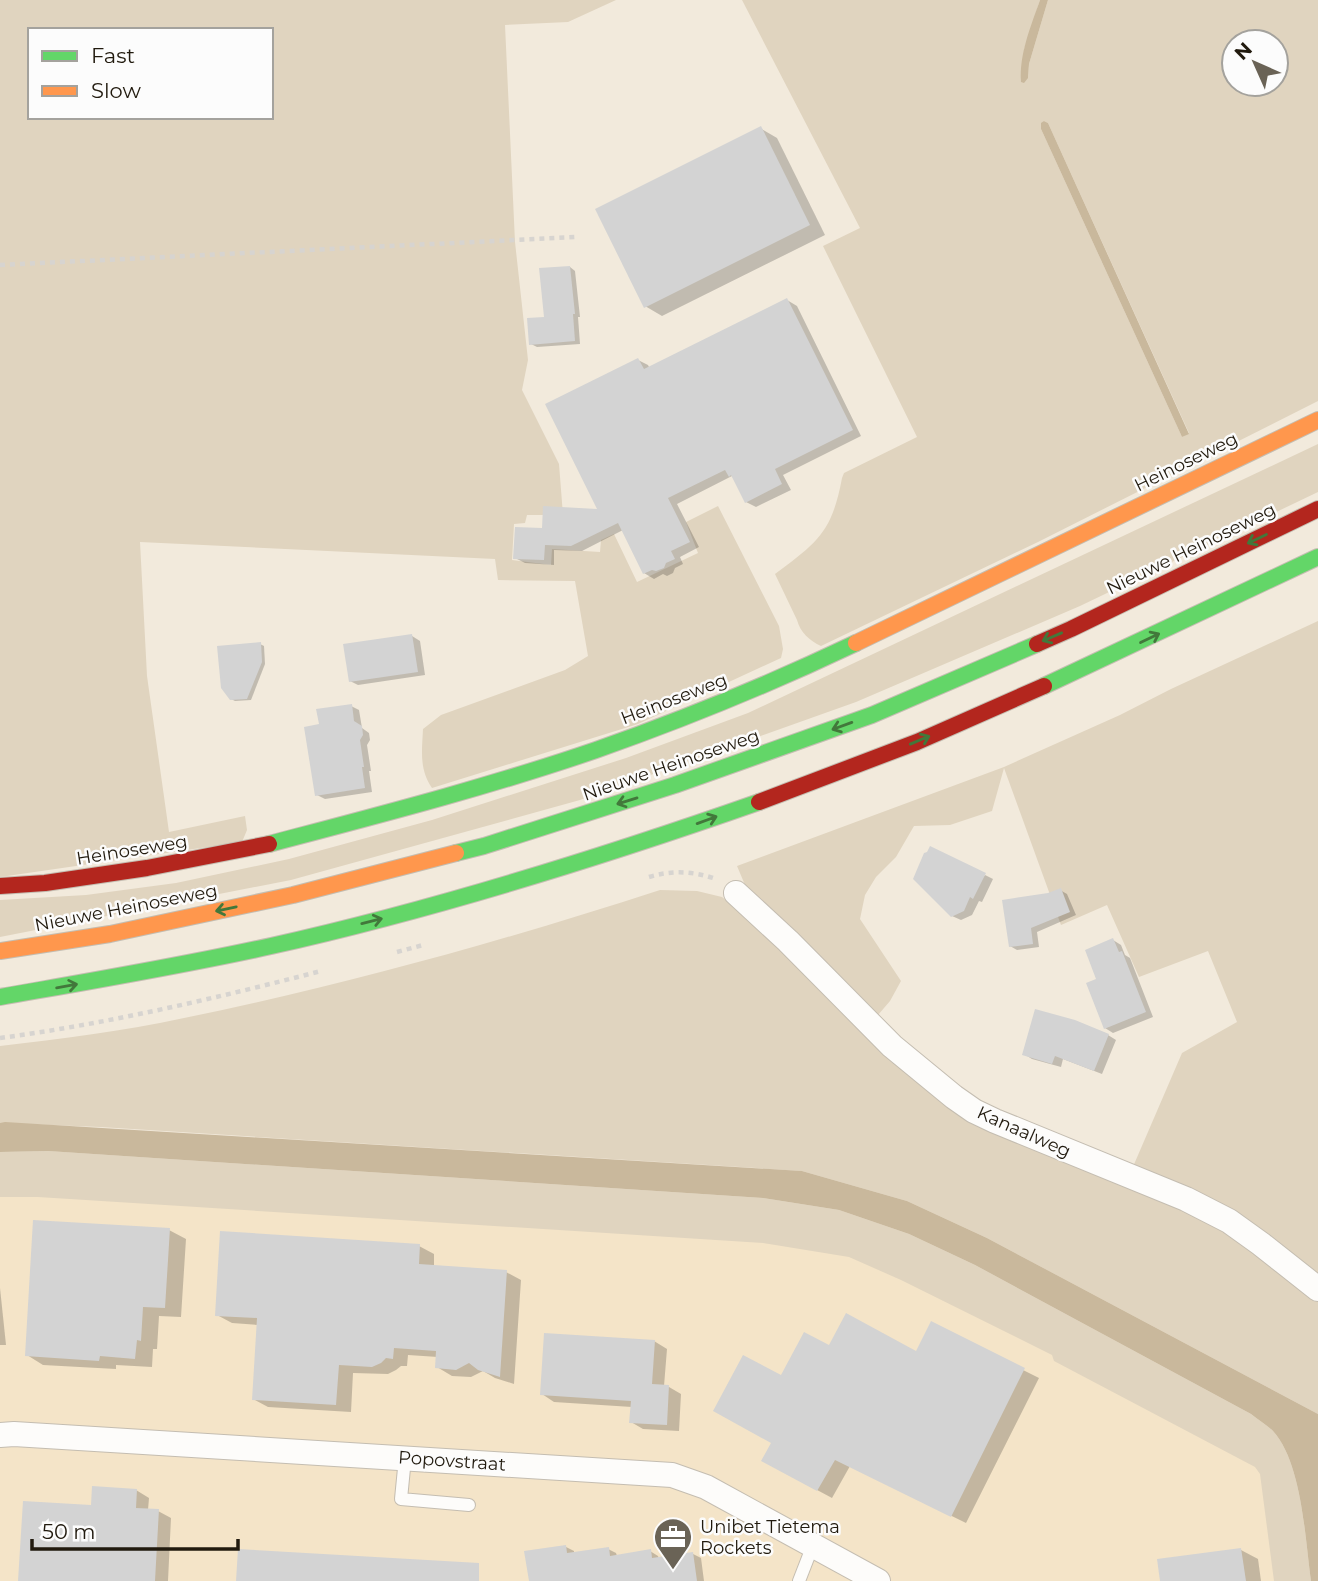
<svg xmlns="http://www.w3.org/2000/svg" width="1318" height="1581" font-family="Montserrat,sans-serif">
<style>
.built{fill:#f4e4c8}
.green{fill:#e0d4bf;fill-rule:evenodd}
.water{fill:#c9b89c}
.shadow{fill:#0003}
.building{fill:#d3d3d3}
.lines{fill:none;stroke-linecap:round;stroke-linejoin:round}
.lane-casing{stroke:#c4bdb1;stroke-width:14}
.street-casing{stroke:#c4bdb1;stroke-width:26}
.fast-casing{stroke:#c4bdb1;stroke-width:18}
.slow-casing{stroke:#c4bdb1;stroke-width:18}
.jam-casing{stroke:#c4bdb1;stroke-width:18}
.path{stroke:#d7d4d0;stroke-width:4.5;stroke-dasharray:5 5;stroke-linecap:butt}
.lane{stroke:#fdfcfa;stroke-width:12}
.street{stroke:#fdfcfa;stroke-width:24}
.fast{stroke:#63d668;stroke-width:16}
.slow{stroke:#ff974d;stroke-width:16}
.jam{stroke:#b3261e;stroke-width:16}
.oneway{stroke:#42783b}
.labels{text-anchor:middle;stroke-width:5;stroke-linejoin:round;paint-order:stroke}
.street-label{font-size:18px;fill:#211a0e;stroke:#fcfcfc}
.poi-label{font-size:18px;fill:#211a0e;stroke:#fcfcfc;text-anchor:start}
</style>
<rect width="100%" height="100%" fill="#f2eadc"/>
<path class="built" d="M0,1192L823,1236L1271,1457L1286,1581H0Z"/>
<g class="green">
<path d="M0,0H616L568,22L505,25L515,242L528,360L522,390L559,464L563,515H527L525,523L514,524L512,560L551,565L552,549L600,552L601,540L614,534L637,582L698,553L686,522L718,506L779,626L783,649L781,658L638,724L432,788C419,769 422,751 423,729L441,715L565,670L588,656L575,581L498,580L495,559L140,542L147,676L169,832L245,816L247,830L242,842L0,877ZM30,30H271V117H30Z"/>
<path d="M742,0H1040L1024,50L1028,78L1029,64L1048,0H1318V401L1038,542L821,646C810,641 800,632 797,620L775,574C818,542 832,532 842,478L844,473L917,437L823,246L860,228ZM1234,42H1276V84H1234ZM1044,121L1048,123L1189,433L1182,437L1041,129Z"/>
<path d="M1318,444V492L1080,606L856,702L580,800L291,880L0,937V900L86,895L176,883L289,859L432,820L626,758L748,713Z"/>
<path d="M1318,621V1282L1132,1169L1182,1053L1237,1022L1208,951L1139,977L1107,905L1061,925L1004,768L992,811L950,825L914,826L896,857L876,877L865,895L860,919L901,981L890,1001L878,1015L748,892L737,866L1004,767L1120,715L1171,689Z"/>
<path d="M660,890L697,891L722,897L1006,1135L1060,1161L1230,1229L1318,1299V1414L987,1238L907,1201L802,1171L100,1127L0,1123V1046C61,1039 123,1031 184,1018C345,985 503,941 660,890Z"/>
<path d="M48,1151L763,1198L839,1210L909,1234L975,1265L1251,1414C1258,1420 1267,1425 1273,1431C1302,1463 1305,1538 1311,1581H1274L1260,1474L1255,1467L1054,1361L1052,1355L901,1280L849,1257L763,1243L38,1197H0V1152Z"/>
</g>
<g class="water">
<path d="M1040,0H1048L1029,64L1028,78L1024,83L1021,82C1019,54 1031,26 1040,0Z"/>
<path d="M1044,121L1048,123L1189,434L1182,437L1041,129V123Z"/>
<path d="M5,1122L802,1171L907,1201L987,1238L1318,1414V1581H1311C1305,1538 1302,1463 1273,1431C1267,1425 1258,1420 1251,1414L975,1265L909,1234L839,1210L763,1198L48,1151L0,1152V1123Z"/>
</g>
<g class="shadow">
<path d="M760,128L777,138L825,235L662,316L645,306Z"/>
<path d="M570,267L575,271L580,317H578L580,344L537,347L531,344L545,319Z"/>
<path d="M787,300L797,306L861,436L783,475L791,490L756,507L746,502L732,476L677,504L699,547L680,557L683,564L675,568L673,573L667,576L663,574L654,579L644,573L623,530L582,551L554,550V565L525,563L515,558L543,530L600,511L638,360L648,365L650,369Z"/>
<path d="M412,636L420,641L425,675L358,685L350,681Z"/>
<path d="M260,644L264,646L265,664L251,700L235,701L231,699Z"/>
<path d="M351,706L359,710L362,728L369,733L370,740L367,745L371,771H369L372,792L325,799L317,795L321,726Z"/>
<path d="M985,875L993,879L982,902L979,901L972,915L961,920L952,916Z"/>
<path d="M1060,890L1067,894L1076,915L1037,932L1039,947L1017,950L1010,946L1048,895Z"/>
<path d="M1113,940L1121,945L1125,955L1130,958L1153,1017L1113,1033L1105,1028Z"/>
<path d="M1108,1035L1116,1040L1102,1074L1063,1059L1061,1067L1032,1059L1024,1054Z"/>
<path d="M169,1230L186,1239L181,1317L159,1316L157,1349H153L152,1367L116,1365V1369L43,1365L27,1355Z"/>
<path d="M419,1246L434,1254V1267L506,1272L521,1280L514,1384L495,1378L483,1371L471,1377L452,1376L437,1367L438,1357L408,1355L407,1366H401L396,1370L388,1374L353,1373L351,1412L268,1407L253,1399L258,1325L232,1323L217,1315Z"/>
<path d="M0,1288L6,1345H0Z"/>
<path d="M932,1324L1039,1378L966,1523L850,1466L832,1498L778,1469L773,1442L781,1377L829,1347L917,1353Z"/>
<path d="M654,1341L667,1349L664,1386L669,1387L681,1394L679,1431L643,1429L631,1422L632,1407L554,1402L542,1394Z"/>
<path d="M136,1490L149,1498L148,1510L158,1511L171,1518L168,1581H20L92,1507Z"/>
<path d="M566,1547L574,1551V1554L608,1549L616,1553L617,1556L650,1551L658,1556L659,1559L693,1554L701,1558L704,1581H530Z"/>
<path d="M1241,1550L1258,1559L1261,1581H1162Z"/>
</g>
<g class="building">
<path d="M761,126L810,225L644,308L595,209Z"/>
<path d="M570,266L575,314H573L575,341L529,345L527,318L544,317L539,268Z"/>
<path d="M787,298L853,430L775,469L782,484L745,503L731,475L729,477L725,470L668,498L690,542L671,551L675,559L666,563L664,568L656,571L652,570L643,574L618,523L571,546L545,545L544,560L513,559L515,527L542,528L543,506L597,509L545,404L638,358L644,369Z"/>
<path d="M412,634L418,672L349,682L343,644Z"/>
<path d="M261,642L262,662L247,699L230,700L221,688L217,646Z"/>
<path d="M352,704L354,721L362,726L363,735L360,740L364,767H362L365,788L315,796L304,727L319,724L316,709Z"/>
<path d="M930,846L986,873L973,899L970,897L964,911L951,917L913,879L924,853L927,852Z"/>
<path d="M1061,888L1070,912L1031,928L1033,944L1009,947L1002,900L1048,893Z"/>
<path d="M1113,938L1119,952L1122,951L1146,1012L1104,1029L1086,983L1096,979L1085,950Z"/>
<path d="M1035,1009L1075,1020L1109,1034L1094,1071L1055,1056L1052,1064L1022,1055Z"/>
<path d="M33,1220L170,1228L165,1308L143,1307L141,1341L137,1340L135,1359L100,1356L99,1361L25,1356Z"/>
<path d="M220,1231L420,1244L419,1264L507,1270L500,1377L478,1370L469,1363L456,1370L435,1368L436,1351L394,1348L393,1359L386,1358L381,1363L372,1367L339,1365L336,1405L252,1400L257,1318L215,1316Z"/>
<path d="M846,1313L916,1351L931,1321L1025,1368L951,1517L835,1460L817,1491L761,1461L771,1443L713,1411L743,1355L781,1375L804,1332L829,1345Z"/>
<path d="M544,1333L655,1340L652,1384L669,1385L667,1425L629,1423L631,1401L540,1395Z"/>
<path d="M92,1486L137,1489L136,1508L159,1509L155,1581H18L23,1501L91,1505Z"/>
<path d="M566,1545L567,1553L609,1547L610,1556L651,1549L652,1558L693,1552L697,1581H529L524,1551Z"/>
<path d="M1241,1548L1246,1581H1160L1157,1559Z"/>
<path d="M238,1549L479,1563V1581H236Z"/>
</g>
<g class="lines">
<defs>
<g id="lane">
<path d="M405,1458L401,1499L469,1505"/>
<path d="M799,1581L813,1545"/>
</g>
<g id="street">
<path d="M736,893L788,941L892,1046L954,1097L974,1111L995,1121L1186,1199L1229,1221L1261,1244L1318,1289"/>
<path d="M0,1435L14,1434L672,1475L706,1487L878,1581"/>
</g>
<g id="fast">
<path d="M1044,686L1318,557"/>
<path d="M269,844C379,815 488,787 596,750C684,719 772,683 856,643"/>
<path d="M456,853L484,846L675,785L872,715L1037,644"/>
<path d="M0,997C91,981 181,966 271,946C437,909 599,858 759,802"/>
</g>
<g id="slow">
<path d="M856,643L1318,420"/>
<path d="M0,951L110,934L293,895L456,853"/>
</g>
<g id="jam">
<path d="M1037,644L1071,629L1318,509"/>
<path d="M759,802L917,742L1044,686"/>
<path d="M0,886L45,883L147,868L269,844"/>
</g>
</defs>
<use href="#lane" class="lane-casing"/>
<use href="#street" class="street-casing"/>
<use href="#fast" class="fast-casing"/>
<use href="#slow" class="slow-casing"/>
<use href="#jam" class="jam-casing"/>
<g class="path">
<path d="M0,265L576,237"/>
<path d="M649,877C672,870 693,871 716,879"/>
<path d="M397,952L423,945"/>
<path d="M0,1038C106,1024 217,998 321,971"/>
</g>
<use href="#lane" class="lane"/>
<use href="#street" class="street"/>
<use href="#fast" class="fast"/>
<use href="#slow" class="slow"/>
<use href="#jam" class="jam"/>
</g>
<defs><path id="oneway-shaft" d="M-6 0H5M1.5-3L5.5 0L1.5 3" fill="none" stroke-width="1.6" stroke-linecap="round" stroke-linejoin="round" transform="scale(1.75)"/></defs>
<g class="oneway">
<use href="#oneway-shaft" transform="translate(1257 539) rotate(154)"/>
<use href="#oneway-shaft" transform="translate(1052 637) rotate(157)"/>
<use href="#oneway-shaft" transform="translate(1150 638) rotate(-26)"/>
<use href="#oneway-shaft" transform="translate(842 726) rotate(160)"/>
<use href="#oneway-shaft" transform="translate(920 740) rotate(-23)"/>
<use href="#oneway-shaft" transform="translate(627 801) rotate(163)"/>
<use href="#oneway-shaft" transform="translate(707 820) rotate(-20)"/>
<use href="#oneway-shaft" transform="translate(226 909) rotate(168)"/>
<use href="#oneway-shaft" transform="translate(372 921) rotate(-14)"/>
<use href="#oneway-shaft" transform="translate(67 986) rotate(-10)"/>
</g>
<defs>
<symbol id="office-pin" viewBox="-11 -11 22 30"><path d="M0 17L-7.5 6A9.5 9.5 0 1 1 7.5 6Z" fill="#6a6356" stroke="#fcfcfc"/><path d="M-6-3h4V-5.5h4V-3h4V5H-6ZM-1-4.5V-3h2v-1.5ZM-6 0V1H6V0Z" fill="#fff"/></symbol>
</defs>
<g fill-rule="evenodd">
<use href="#office-pin" x="651" y="1515" width="44" height="60"/>
</g>
<g class="labels">
<g class="street-label">
<text transform="translate(1186 462) rotate(-26)" y="6">Heinoseweg</text>
<text transform="translate(1191 549) rotate(-26)" y="6">Nieuwe Heinoseweg</text>
<text transform="translate(674 699) rotate(-21)" y="6">Heinoseweg</text>
<text transform="translate(671 765) rotate(-19)" y="6">Nieuwe Heinoseweg</text>
<text transform="translate(132 850) rotate(-9)" y="6">Heinoseweg</text>
<text transform="translate(126 908) rotate(-11)" y="6">Nieuwe Heinoseweg</text>
<text transform="translate(1024 1132) rotate(24)" y="6">Kanaalweg</text>
<text transform="translate(452 1461) rotate(4)" y="6">Popovstraat</text>
</g>
<g class="poi-label">
<text x="700" y="1533">Unibet Tietema<tspan x="700" dy="21">Rockets</tspan></text>
</g>
</g>
<rect x="28" y="28" width="245" height="91" fill="#fcfcfc" stroke="#a4a29d" stroke-width="2"/>
<rect x="42" y="51" width="35" height="10" fill="#63d668" stroke="#a4a29d" stroke-width="2"/>
<text x="91" y="63" font-size="21" fill="#211a0e">Fast</text>
<rect x="42" y="86" width="35" height="10" fill="#ff974d" stroke="#a4a29d" stroke-width="2"/>
<text x="91" y="98" font-size="21" fill="#211a0e">Slow</text>
<g transform="translate(1255 63) rotate(315)"><circle r="33" fill="#fcfcfc" stroke="#a4a29d" stroke-width="2"/>
<path d="M0-5L12 26L0 18L-12 26Z" fill="#6a6356"/>
<text y="-10" font-size="19" font-weight="bold" text-anchor="middle" fill="#211a0e">N</text>
</g>
<path d="M32 1539v10h206v-10" fill="none" stroke="#211a0e" stroke-width="3.5"/>
<text x="42" y="1539" font-size="21" fill="#211a0e" stroke="#fcfcfc" stroke-width="5" paint-order="stroke">50 m</text>
</svg>
